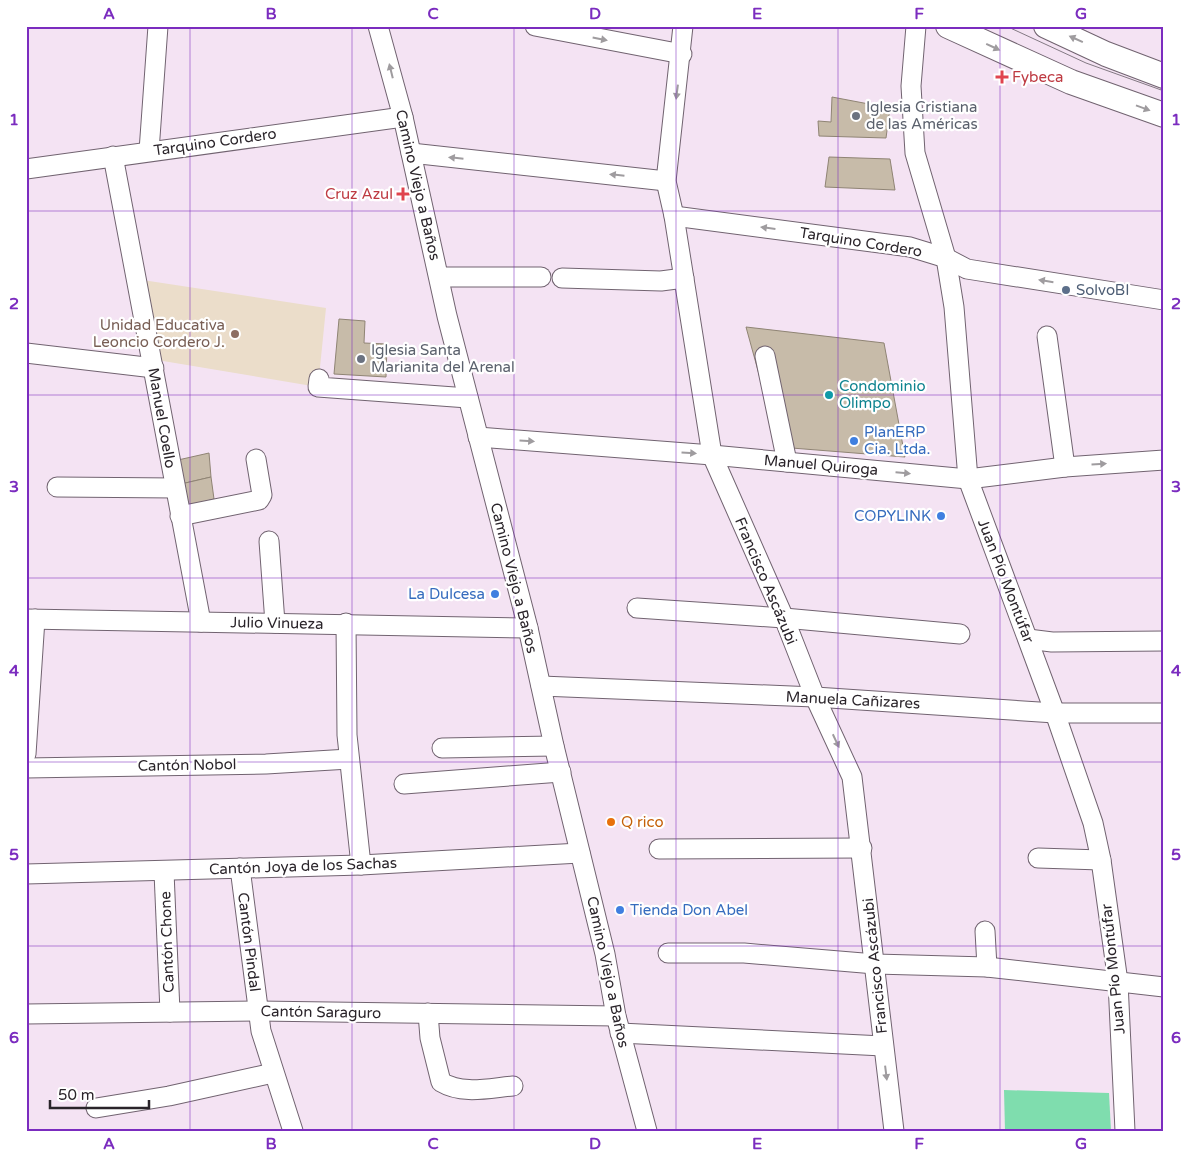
<svg xmlns="http://www.w3.org/2000/svg" width="1190" height="1157" font-family="'Varela Round',sans-serif">
<style>
.education{fill:#ebddca}
.green{fill:#7fddae}
.building{fill:#c7bba9;stroke:#8f8474}
.lines{fill:none;stroke-linecap:round;stroke-linejoin:round}
.minor-casing{stroke:#716370;stroke-width:21}
.major-casing{stroke:#716370;stroke-width:26}
.minor{stroke:#fff;stroke-width:19}
.major{stroke:#fff;stroke-width:24}
.tram{stroke:#837983;stroke-width:1}
.oneway{fill:#9f9c9f}
.grid{fill:none;stroke:#7b2cbf;stroke-width:1;stroke-opacity:0.55}
.health-dot{fill:#e0444e;stroke:#fff;stroke-width:2}
.worship-dot{fill:#6b7280;stroke:#fff;stroke-width:2}
.service-dot{fill:#5c6f8a;stroke:#fff;stroke-width:2}
.education-dot{fill:#8d6e63;stroke:#fff;stroke-width:2}
.culture-dot{fill:#0f9aa8;stroke:#fff;stroke-width:2}
.shop-dot{fill:#3f7fe0;stroke:#fff;stroke-width:2}
.food-dot{fill:#e8710a;stroke:#fff;stroke-width:2}
.labels{text-anchor:middle;stroke-width:4.5;stroke-linejoin:round;paint-order:stroke}
.health-label{font-size:15px;fill:#be3a42;stroke:#fff;text-anchor:start}
.worship-label{font-size:15px;fill:#5b616d;stroke:#fff;text-anchor:start}
.street-label{font-size:15px;fill:#2a242a;stroke:#fff}
.service-label{font-size:15px;fill:#4e5e75;stroke:#fff;text-anchor:start}
.education-label{font-size:15px;fill:#785e54;stroke:#fff;text-anchor:end}
.culture-label{font-size:15px;fill:#0d838f;stroke:#fff;text-anchor:start}
.shop-label{font-size:15px;fill:#366cbe;stroke:#fff;text-anchor:start}
.food-label{font-size:15px;fill:#c56008;stroke:#fff;text-anchor:start}
.neatline{fill:none;stroke:#7b2cbf;stroke-width:2}
.grid-label{font-size:16px;text-anchor:middle;font-weight:bold;fill:#7b2cbf}
</style>
<rect width="100%" height="100%" fill="#f4e3f3"/>
<path class="education" d="M136,279L326,308L318,387L151,359Z"/>
<path class="green" d="M1004,1090L1109,1093L1111,1131H1005Z"/>
<g class="building">
<path d="M832,97L890,108L886,138L819,136L818,121L831,122Z"/>
<path d="M829,157L890,159L895,190L825,187Z"/>
<path d="M339,319L365,321L364,343L387,344L386,377L334,374Z"/>
<path d="M746,327L884,343L905,457L779,447Z"/>
<path d="M209,453L211,477L181,484L178,460Z"/>
<path d="M211,477L214,499L184,507L181,484Z"/>
</g>
<g class="lines">
<defs>
<g id="minor">
<path d="M378,26L403,117L447,316L528,628L554,746L605,954L616,1016L647,1131"/>
<path d="M535,26L682,54"/>
<path d="M683,26L666,181L674,216L712,455L784,618L815,697L852,777L894,1131"/>
<path d="M916,26L911,86L915,153L946,258L954,307L968,479L1055,713L1093,823L1101,860L1118,982L1125,1131"/>
<path d="M149,151L158,26"/>
<path d="M411,153L666,181"/>
<path d="M113,156L201,622"/>
<path d="M26,169L403,117"/>
<path d="M674,216L910,247L946,258L967,269L1164,300"/>
<path d="M439,277H541"/>
<path d="M562,278L661,281L684,278"/>
<path d="M1047,336L1065,467"/>
<path d="M26,353L154,368"/>
<path d="M765,356L787,462"/>
<path d="M319,379L318,387L468,398"/>
<path d="M478,437L712,455L968,479L1065,467L1164,460"/>
<path d="M57,487L175,488"/>
<path d="M180,516L259,500L262,495L256,459"/>
<path d="M269,541L275,623"/>
<path d="M637,608L784,618L960,634"/>
<path d="M26,619L528,628"/>
<path d="M346,623L347,735L361,865"/>
<path d="M1028,639L1052,642L1164,641"/>
<path d="M541,686L815,697L1055,713H1164"/>
<path d="M442,748L554,746"/>
<path d="M26,754L35,619"/>
<path d="M26,768L266,764L349,759"/>
<path d="M404,784L561,772"/>
<path d="M659,849L862,848"/>
<path d="M1038,858L1101,860"/>
<path d="M240,868L261,1031L293,1131"/>
<path d="M164,872L170,1012"/>
<path d="M26,874L361,865L580,853"/>
<path d="M985,931L987,967"/>
<path d="M668,953H744L875,964L987,967L1164,987"/>
<path d="M428,1013L430,1038L441,1082C463,1095 489,1088 513,1086"/>
<path d="M26,1014L258,1011L616,1016"/>
<path d="M620,1033L883,1046"/>
<path d="M96,1108L169,1096L273,1073"/>
</g>
<g id="major">
<path d="M948,26L1071,82L1164,115"/>
<path d="M1046,26L1106,54L1164,76"/>
</g>
</defs>
<use href="#minor" class="minor-casing"/>
<use href="#major" class="major-casing"/>
<use href="#minor" class="minor"/>
<use href="#major" class="major"/>
<path class="tram" d="M1006,26L1086,63L1164,91"/>
</g>
<defs><path id="oneway-solid" d="M-6-.8H1V-3.2L6.5 0L1 3.2V.8H-6Z" transform="scale(1.25)"/></defs>
<g class="oneway">
<use href="#oneway-solid" transform="translate(600 39) rotate(11)"/>
<use href="#oneway-solid" transform="translate(1076 39) rotate(-156)"/>
<use href="#oneway-solid" transform="translate(993 47) rotate(25)"/>
<use href="#oneway-solid" transform="translate(391 71) rotate(-104)"/>
<use href="#oneway-solid" transform="translate(677 92) rotate(97)"/>
<use href="#oneway-solid" transform="translate(1143 108) rotate(20)"/>
<use href="#oneway-solid" transform="translate(456 158) rotate(-174)"/>
<use href="#oneway-solid" transform="translate(617 175) rotate(-174)"/>
<use href="#oneway-solid" transform="translate(768 228) rotate(-173)"/>
<use href="#oneway-solid" transform="translate(1046 281) rotate(-171)"/>
<use href="#oneway-solid" transform="translate(527 441) rotate(4)"/>
<use href="#oneway-solid" transform="translate(689 453) rotate(4)"/>
<use href="#oneway-solid" transform="translate(1099 464) rotate(-4)"/>
<use href="#oneway-solid" transform="translate(903 473) rotate(5)"/>
<use href="#oneway-solid" transform="translate(836 741) rotate(65)"/>
<use href="#oneway-solid" transform="translate(886 1073) rotate(83)"/>
</g>
<path class="grid" d="M190,26V1131M352,26V1131M514,26V1131M676,26V1131M838,26V1131M1000,26V1131M26,211H1164M26,395H1164M26,578H1164M26,762H1164M26,946H1164"/>
<g class="health-dot">
<path d="M999.5 69.5h5v5h5v5h-5v5h-5v-5h-5v-5h5z"/>
<path d="M400.5 186.5h5v5h5v5h-5v5h-5v-5h-5v-5h5z"/>
</g>
<g class="worship-dot">
<circle cx="856" cy="116" r="5"/>
<circle cx="361" cy="359" r="5"/>
</g>
<circle class="service-dot" cx="1066" cy="290" r="5"/>
<circle class="education-dot" cx="235" cy="334" r="5"/>
<circle class="culture-dot" cx="829" cy="395" r="5"/>
<g class="shop-dot">
<circle cx="854" cy="441" r="5"/>
<circle cx="941" cy="516" r="5"/>
<circle cx="495" cy="594" r="5"/>
<circle cx="620" cy="910" r="5"/>
</g>
<circle class="food-dot" cx="611" cy="822" r="5"/>
<g class="labels">
<g class="health-label">
<text x="1012" y="82">Fybeca</text>
<text x="393" y="199" text-anchor="end">Cruz Azul</text>
</g>
<g class="worship-label">
<text x="866" y="112">Iglesia Cristiana<tspan x="866" dy="17">de las Américas</tspan></text>
<text x="371" y="355">Iglesia Santa<tspan x="371" dy="17">Marianita del Arenal</tspan></text>
</g>
<g class="street-label">
<text transform="translate(215 142) rotate(-8)" y="5">Tarquino Cordero</text>
<text transform="translate(418 185) rotate(77)" y="5">Camino Viejo a Baños</text>
<text transform="translate(861 242) rotate(9)" y="5">Tarquino Cordero</text>
<text transform="translate(162 418) rotate(80)" y="5">Manuel Coello</text>
<text transform="translate(821 465) rotate(5)" y="5">Manuel Quiroga</text>
<text transform="translate(514 578) rotate(76)" y="5">Camino Viejo a Baños</text>
<text transform="translate(766 581) rotate(67)" y="5">Francisco Ascázubi</text>
<text transform="translate(1006 581) rotate(69)" y="5">Juan Pío Montúfar</text>
<text transform="translate(277 623) rotate(1)" y="5">Julio Vinueza</text>
<text transform="translate(853 700) rotate(3)" y="5">Manuela Cañizares</text>
<text transform="translate(187 765) rotate(-1)" y="5">Cantón Nobol</text>
<text transform="translate(303 866) rotate(-2)" y="5">Cantón Joya de los Sachas</text>
<text transform="translate(167 942) rotate(-92)" y="5">Cantón Chone</text>
<text transform="translate(249 942) rotate(83)" y="5">Cantón Pindal</text>
<text transform="translate(875 966) rotate(-96)" y="5">Francisco Ascázubi</text>
<text transform="translate(1113 969) rotate(-96)" y="5">Juan Pío Montúfar</text>
<text transform="translate(608 972) rotate(78)" y="5">Camino Viejo a Baños</text>
<text transform="translate(321 1012) rotate(1)" y="5">Cantón Saraguro</text>
</g>
<g class="service-label">
<text x="1076" y="295">SolvoBI</text>
</g>
<g class="education-label">
<text x="225" y="330">Unidad Educativa<tspan x="225" dy="17">Leoncio Cordero J.</tspan></text>
</g>
<g class="culture-label">
<text x="839" y="391">Condominio<tspan x="839" dy="17">Olimpo</tspan></text>
</g>
<g class="shop-label">
<text x="864" y="437">PlanERP<tspan x="864" dy="17">Cia. Ltda.</tspan></text>
<text x="931" y="521" text-anchor="end">COPYLINK</text>
<text x="485" y="599" text-anchor="end">La Dulcesa</text>
<text x="630" y="915">Tienda Don Abel</text>
</g>
<g class="food-label">
<text x="621" y="827">Q rico</text>
</g>
</g>
<rect width="1190" height="1157" fill="none" stroke="#ffffff" stroke-width="55"/>
<path d="M50 1100v8h99v-8" fill="none" stroke="#2a242a" stroke-width="2.5"/>
<text x="58" y="1100" font-size="15" fill="#2a242a" stroke="#ffffff" stroke-width="4" paint-order="stroke">50 m</text>
<rect x="28" y="28" width="1134" height="1102" class="neatline"/>
<g class="grid-label">
<text x="109" y="19">A</text>
<text x="271" y="19">B</text>
<text x="433" y="19">C</text>
<text x="595" y="19">D</text>
<text x="757" y="19">E</text>
<text x="919" y="19">F</text>
<text x="1081" y="19">G</text>
<text x="14" y="125">1</text>
<text x="1176" y="125">1</text>
<text x="14" y="309">2</text>
<text x="1176" y="309">2</text>
<text x="14" y="492">3</text>
<text x="1176" y="492">3</text>
<text x="14" y="676">4</text>
<text x="1176" y="676">4</text>
<text x="14" y="860">5</text>
<text x="1176" y="860">5</text>
<text x="14" y="1043">6</text>
<text x="1176" y="1043">6</text>
<text x="109" y="1149">A</text>
<text x="271" y="1149">B</text>
<text x="433" y="1149">C</text>
<text x="595" y="1149">D</text>
<text x="757" y="1149">E</text>
<text x="919" y="1149">F</text>
<text x="1081" y="1149">G</text>
</g>
</svg>
